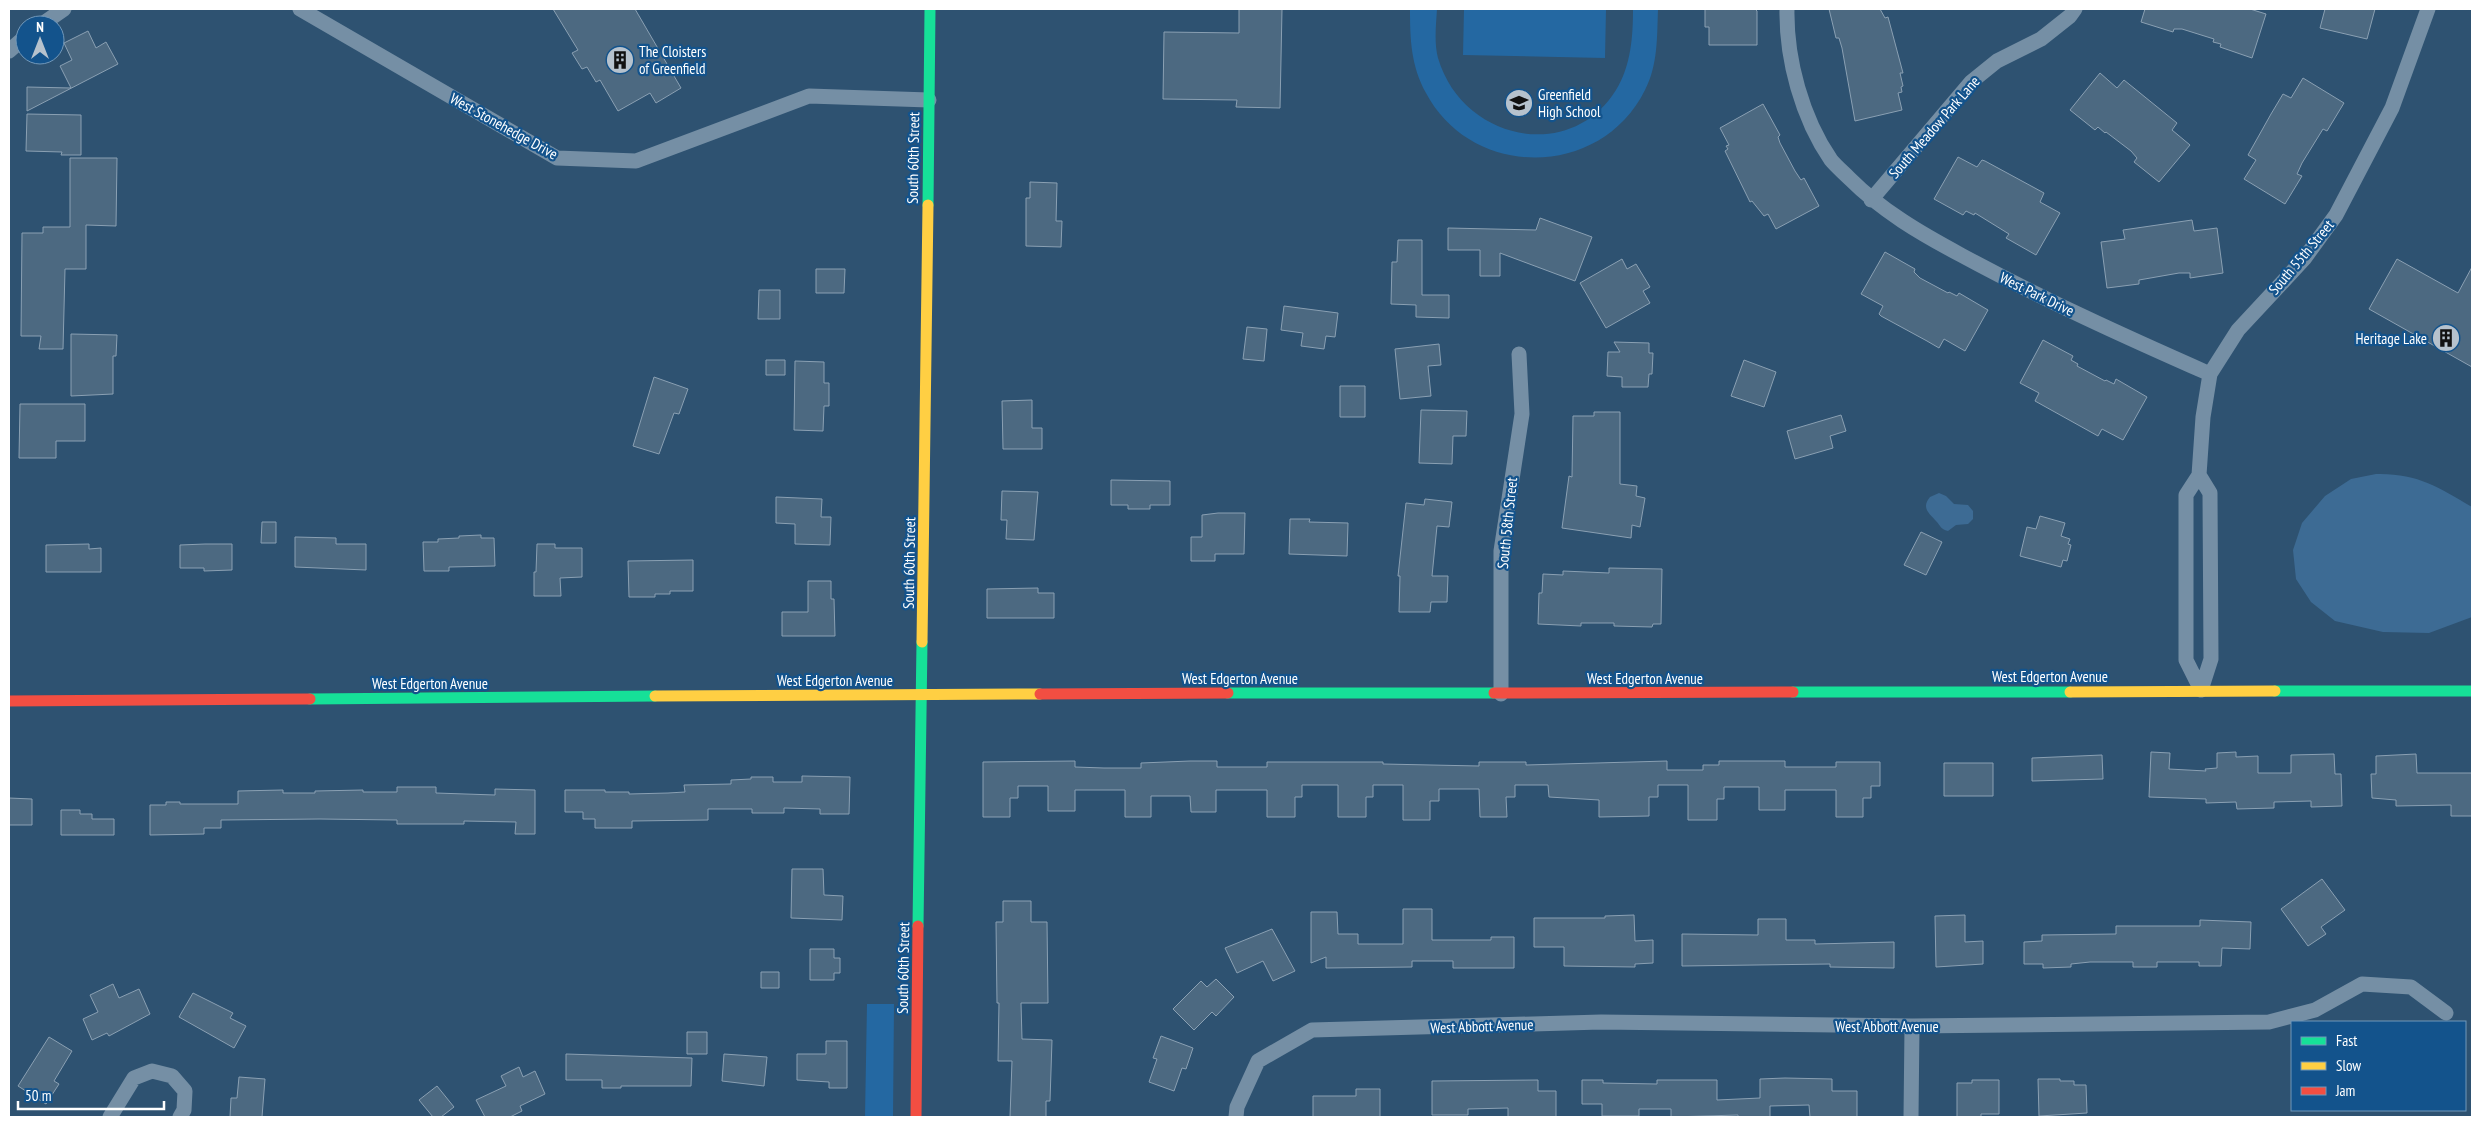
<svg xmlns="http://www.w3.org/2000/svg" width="2481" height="1126" font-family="'PT Sans Narrow',sans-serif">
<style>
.green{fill:#2468a2}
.water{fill:#3d6b94}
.building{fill:#4c6981;stroke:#8aa0b3}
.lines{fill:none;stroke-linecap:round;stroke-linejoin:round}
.street{stroke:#758fa5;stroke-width:15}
.fast{stroke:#16e098;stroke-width:11}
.slow{stroke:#ffcf43;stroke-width:11}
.jam{stroke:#f24e42;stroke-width:11}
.labels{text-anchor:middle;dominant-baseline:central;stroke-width:4.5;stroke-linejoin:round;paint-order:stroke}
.poi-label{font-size:15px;fill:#fff;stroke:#13538c;text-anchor:start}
.street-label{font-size:15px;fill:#fff;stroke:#13538c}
</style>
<rect width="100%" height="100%" fill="#2e5271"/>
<path class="green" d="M1410 9H1437C1436 25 1434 43 1438 58 1462 140 1570 164 1616 90 1631 66 1633 36 1633 9H1658C1657 37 1658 65 1645 90 1601 179 1472 180 1426 93 1411 66 1410 39 1410 9Z
M1464 9H1606L1605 58 1463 55Z
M867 1004H894L893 1117H865Z"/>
<path class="water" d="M2376 474C2417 473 2438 487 2472 507V617L2429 633 2383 632 2335 621 2311 602 2296 579 2293 550 2302 523 2325 496 2351 479Z
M1939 493 1946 496 1954 504 1968 505 1973 511V519L1968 524 1956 525 1948 531C1940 529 1941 526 1936 521 1929 513 1921 508 1930 497Z"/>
<path class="building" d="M553 9H635L681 88 656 103 650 93 618 111 600 80 596 82 587 67 582 69 572 53 578 50Z
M1239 9H1282L1280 108 1236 107 1237 100 1163 99 1164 32 1239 33Z
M1705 9H1755L1757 11V45H1709V27H1705Z
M1829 9H1880L1885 18 1888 17 1903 73H1900L1903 86 1901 87 1902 92 1898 93 1902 110 1855 121 1842 48 1839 38H1836Z
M2145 9H2250L2266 14 2252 58 2220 47 2221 44 2213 42 2214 39 2182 29H2174L2173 32 2141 22Z
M2325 9H2375L2367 39 2320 28Z
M88 31 96 48 106 42 118 64 27 111V87L71 88 60 66 72 60 64 43Z
M2100 73 2117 88 2124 80 2177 123 2172 130 2190 145 2159 182 2134 162 2137 158 2131 151 2106 132 2105 133 2098 127 2095 130 2070 110Z
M2303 78 2344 103 2327 131 2323 129 2302 163 2297 174 2302 176 2285 204 2244 179 2256 160 2248 155 2271 114 2283 94 2291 98Z
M1763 104 1780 135 1778 137 1780 143 1795 171 1801 180 1804 178 1819 206 1776 229 1768 214 1764 216 1752 201 1750 202 1725 151 1728 149 1726 146 1729 145 1720 128Z
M27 114 81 115V155H61L62 152 26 151Z
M1958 157 1977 167 1982 160 1985 161 2044 193 2040 202 2060 213 2036 255 2006 238 2009 234 1975 213 1974 215 1966 211 1963 215 1934 199Z
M70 158H117L116 226 86 225V269H65L63 349H39L41 336H21L22 233H43V227H70Z
M1030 182 1057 183 1056 221H1062L1061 247 1026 246V198H1030Z
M1540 218 1592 237 1575 281 1500 253V276H1480V250H1448V228L1536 230Z
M2192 220 2194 231 2217 228 2223 273 2190 278V273H2179L2139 280V284L2107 288 2101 242 2125 239 2123 230Z
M1398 240H1422V295H1449V318L1416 317V305L1391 304 1392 262H1397Z
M1885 252 1915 269 1914 272 1920 278 1948 293 1949 292 1957 296 1959 293 1988 310 1965 351 1944 339 1939 348 1927 341 1881 316 1879 314 1883 306 1861 294Z
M1622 259 1627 269 1636 264 1650 287 1643 291 1650 303 1606 328 1580 283Z
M2397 259 2458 293 2472 267V367L2369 309Z
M816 269H845L844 293H816Z
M759 290H780V319H758Z
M1284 306 1338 313 1335 337 1326 336 1324 349 1301 346 1303 333 1281 330Z
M1247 327 1267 329 1264 361 1243 359Z
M71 334 117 335 116 356H113V394L71 396Z
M2043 340 2073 356 2071 360 2078 364 2077 366 2105 381 2106 380 2114 384 2116 379 2147 397 2123 440 2102 429 2098 436 2035 401 2039 393 2020 383Z
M1614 342 1649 343V353H1653L1652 374H1649L1648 387H1622V377L1607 376 1608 352H1620Z
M1439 344 1441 365 1428 366 1431 396 1400 399 1395 349Z
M766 360H785V375H766Z
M1744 360 1776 372 1764 407 1731 396Z
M795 361 824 362V383H829V406H824L823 431 794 430Z
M654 377 688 389 679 414 674 413 659 454 633 446Z
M1340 386H1365V417H1340Z
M1032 400V428H1042V449H1003L1002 401Z
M20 404H85V441H56V458H19Z
M1421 410 1467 411 1466 436H1453L1452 464 1419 463Z
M1594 412H1620V484L1637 486 1636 496 1645 498 1640 527 1632 525 1631 538 1562 528 1569 476 1572 477 1573 416H1594Z
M1841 415 1846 431 1830 436 1833 448 1795 459 1787 431Z
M1111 480 1170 481V505H1150V509H1128V505H1111Z
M1002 491 1038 492 1034 540 1006 539 1007 520H1001Z
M776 497 822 499 821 517H831L830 545 795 544V524L776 523Z
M1425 499 1452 502 1449 527 1437 526 1432 576H1448L1447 602H1431L1430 612H1399L1400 576H1398L1406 503 1424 505Z
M1218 513H1245L1244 554H1215V561H1191V537H1202V515Z
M2040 516 2065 523 2061 536 2070 539 2068 544 2071 545 2067 561 2063 560 2061 567 2020 556 2027 527 2036 529Z
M1290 519H1310L1309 522 1348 523 1347 556 1289 554Z
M262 522H276V543H261Z
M1921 532 1942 542 1926 575 1904 565Z
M481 535V538H494L495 566 449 567V571H424L423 542H438V539L459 538V536Z
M295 537 336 538V544H366V570L295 567Z
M89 544V549L101 548V572H46V545Z
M205 544H232V570L204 571V568H180V545Z
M537 544H555V548H582V577L560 578 561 596H534V572H536Z
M693 560V591H670V594H655V597H629L628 561Z
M1609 568 1662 569 1661 624H1653L1652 627 1614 626V623H1581V626L1538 624 1539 593H1542L1543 574 1563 575V571L1609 573Z
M808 581H831V599H834L835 636H782V612H808Z
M1038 588V593H1054V618H987V589Z
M2151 752 2170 753 2169 769 2206 771 2205 769 2217 768V753L2236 752V757L2258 756V773H2291V755L2334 754 2335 774H2341L2342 806 2311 807V801L2274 802V808L2237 809 2236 802 2206 803V799L2149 797Z
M2416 754 2417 773H2472V816H2451V805L2396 806V800L2372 798 2371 774H2376V756Z
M2102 755 2103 779 2032 781V758Z
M1075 761V767L1104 768H1141V763L1190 761H1217V767H1267V762H1383V764L1479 766V762H1526V765L1667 761V770H1703V765H1719V761H1785V767H1836V762H1880V786H1871V798H1863V817H1836V790H1785V810H1759V787H1724V799H1717V820H1688V785H1658V797H1649V816L1599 817V800L1549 797 1548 785H1515V797H1506L1507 817H1480L1479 789H1439V801H1430V820H1403V785H1373V797H1366V817H1338V785H1302V797H1295V817H1267V790H1216V812H1191L1190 796H1151V817H1125V790H1075V811H1048V786H1018V798H1010V817H983V762Z
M1944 763H1993V796H1944Z
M802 776 850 777 849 814H820V809L784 808V813H752V809H708V820L632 821V828H595V819H583V812H565V790H605V792H629V794L668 793 685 792 684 785 731 784V780L751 779V777H773V782H802Z
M397 787H436V793L495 795V789L535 790V834H515L516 822 464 821V824H397V820L320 819 221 820V828H204V834L150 835V805H166V802H180V804H238V791L283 790V793H315V791L363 790V792H397Z
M9 798 32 799V825H9Z
M61 810H80V814H92V819H114V835H61Z
M792 869H823L824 895 843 896 842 920 791 918Z
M2322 879 2345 910 2321 927 2326 934 2308 946 2281 909Z
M1003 901H1031V922H1047L1048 1003H1021L1022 1039 1052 1040 1050 1101H1046V1117H1010L1012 1061H998L999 1003H997L996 922H1003Z
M1403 909H1432V940H1491V937H1514V968H1453V961H1412V967L1326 968V957L1311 963V912H1337L1338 934H1358V944H1403Z
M1634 915 1635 941 1653 940V963L1635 964V967L1564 966V947H1534V918H1605V916Z
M1965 915V942L1983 941V964L1936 967 1935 916Z
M1758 919H1786V940H1815V944L1894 942V968L1830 967V964L1682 966V934L1758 935Z
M2200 920 2251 922 2250 949 2222 948 2221 966H2199V962H2157V967H2133V962H2090L2071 964V967L2043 968V964H2024V942L2042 941V935L2116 934V926H2200Z
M1272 929 1295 971 1273 981 1263 961 1237 973 1225 948Z
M810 949H834V958H840V973H834V980H810Z
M761 972H779V988H761Z
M1216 979 1234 997 1216 1016 1212 1012 1194 1030 1173 1009 1201 981 1207 987Z
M113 984 119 998 139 989 150 1014 109 1036 107 1033 92 1040 83 1019 98 1012 90 995Z
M193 993 233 1013 230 1018 246 1026 234 1048 179 1017Z
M687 1032H707V1054H687Z
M1161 1036 1193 1048 1186 1069 1182 1068 1174 1091 1149 1082 1157 1059 1153 1058Z
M49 1037 72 1051 54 1081 59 1084 46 1104 18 1086Z
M826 1041H847V1088H829V1082L797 1080V1054H826Z
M566 1054 692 1058 691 1086H621V1088H602V1080H566Z
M724 1054 767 1057 764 1086 722 1081Z
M519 1067 523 1077 535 1071 545 1094 520 1106 522 1111 510 1117H485L476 1100 506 1086 501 1076Z
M239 1077 265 1079 262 1117H230L231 1098H237Z
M1785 1078 1832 1079V1091H1857V1117H1810L1809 1105 1770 1106V1117H1738V1115L1671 1117V1109H1639V1116H1602V1104H1582V1080H1603V1083L1657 1084V1080H1717V1100L1760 1098V1079Z
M2038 1079H2060V1081H2074V1085H2086L2087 1113 2039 1116Z
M1538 1080V1091H1556V1117H1508V1108L1468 1109V1115H1432V1081Z
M1972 1080H1999V1114H1981V1117H1957V1083H1972Z
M437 1086 454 1107 441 1117H433L419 1100Z
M1356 1089H1380V1117H1313V1096H1356Z"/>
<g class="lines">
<path class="street" d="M300 9 557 158 636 161 809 96 929 100
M1787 9C1786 59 1802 118 1831 160 1836 166 1843 172 1849 178 1882 211 1920 233 1961 255 2042 299 2126 337 2210 374
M41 25 64 9
M9 51 25 37
M1871 200 1971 82 1997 61 2041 39 2070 16 2075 9
M2199 475 2210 493 2211 659 2201 690
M2201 690 2186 660V495L2199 475 2203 417 2210 374 2238 330 2304 259 2336 215 2392 108 2428 9
M1501 694V551L1522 414 1519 354
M110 1117 134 1078 152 1071 172 1076 185 1091 184 1110 180 1117
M1236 1117 1237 1107 1258 1061 1312 1030 1601 1022 1912 1026 2269 1022 2315 1010 2362 984 2411 987 2446 1013
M1911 1117 1912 1026"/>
<path class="fast" d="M928 205 930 9
M2275 691H2472
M1793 692H2070
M1228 693H1494
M310 699 655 696
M918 926 922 642"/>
<path class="slow" d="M922 642 928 205
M2070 692 2275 691
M655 696 1040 694"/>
<path class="jam" d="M1494 693 1793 692
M1040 694 1228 693
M9 701 310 699
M916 1117 918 926"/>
</g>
<defs>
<symbol id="building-disc" viewBox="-11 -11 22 22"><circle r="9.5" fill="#b6c2cd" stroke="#13538c"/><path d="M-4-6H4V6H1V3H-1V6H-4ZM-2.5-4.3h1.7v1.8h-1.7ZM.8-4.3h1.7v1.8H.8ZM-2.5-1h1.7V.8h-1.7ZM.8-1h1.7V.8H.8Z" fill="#111"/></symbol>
<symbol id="school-disc" viewBox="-11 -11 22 22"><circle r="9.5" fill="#b6c2cd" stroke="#13538c"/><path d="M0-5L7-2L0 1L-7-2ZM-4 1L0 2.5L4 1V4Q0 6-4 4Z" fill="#111"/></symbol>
</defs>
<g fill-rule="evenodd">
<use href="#building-disc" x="604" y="44" width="32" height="32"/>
<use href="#school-disc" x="1503" y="87" width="32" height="32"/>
<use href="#building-disc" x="2430" y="322" width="32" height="32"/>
</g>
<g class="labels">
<g class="poi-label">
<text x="639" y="51">The Cloisters<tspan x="639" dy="17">of Greenfield</tspan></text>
<text x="1538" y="94">Greenfield<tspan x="1538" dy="17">High School</tspan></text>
<text x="2427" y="338" text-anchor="end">Heritage Lake</text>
</g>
<g class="street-label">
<text transform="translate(504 126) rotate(29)">West Stonehedge Drive</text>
<text transform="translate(1934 127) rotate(-49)">South Meadow Park Lane</text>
<text transform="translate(913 158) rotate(-89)">South 60th Street</text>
<text transform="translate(2301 257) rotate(-50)">South 55th Street</text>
<text transform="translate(2037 294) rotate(26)">West Park Drive</text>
<text transform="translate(1507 523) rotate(-84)">South 58th Street</text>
<text transform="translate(909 563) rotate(-89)">South 60th Street</text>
<text x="2050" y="676">West Edgerton Avenue</text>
<text x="1240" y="678">West Edgerton Avenue</text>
<text x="1645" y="678">West Edgerton Avenue</text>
<text x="835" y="680">West Edgerton Avenue</text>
<text x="430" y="683">West Edgerton Avenue</text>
<text transform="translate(903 968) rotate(-89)">South 60th Street</text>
<text transform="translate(1482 1026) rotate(-2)">West Abbott Avenue</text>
<text x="1887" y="1026">West Abbott Avenue</text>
</g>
</g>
<rect width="2481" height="1126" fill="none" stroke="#ffffff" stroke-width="20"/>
<rect x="2291" y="1021" width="175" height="90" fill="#13538c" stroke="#7198ba"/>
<rect x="2301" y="1037" width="25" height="8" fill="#16e098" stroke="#7198ba"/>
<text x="2336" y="1046" font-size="15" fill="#ffffff">Fast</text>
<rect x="2301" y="1062" width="25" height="8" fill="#ffcf43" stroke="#7198ba"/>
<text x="2336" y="1071" font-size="15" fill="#ffffff">Slow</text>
<rect x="2301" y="1087" width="25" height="8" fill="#f24e42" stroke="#7198ba"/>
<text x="2336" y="1096" font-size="15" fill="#ffffff">Jam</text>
<g transform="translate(40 40)"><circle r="24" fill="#13538c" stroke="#7198ba"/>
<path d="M0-4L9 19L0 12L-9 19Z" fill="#b6c2cd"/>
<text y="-8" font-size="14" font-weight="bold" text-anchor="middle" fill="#ffffff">N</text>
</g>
<path d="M18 1101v8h146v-8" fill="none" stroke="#ffffff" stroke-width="2.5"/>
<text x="25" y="1101" font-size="15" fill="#ffffff" stroke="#13538c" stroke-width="4" paint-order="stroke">50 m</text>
</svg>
